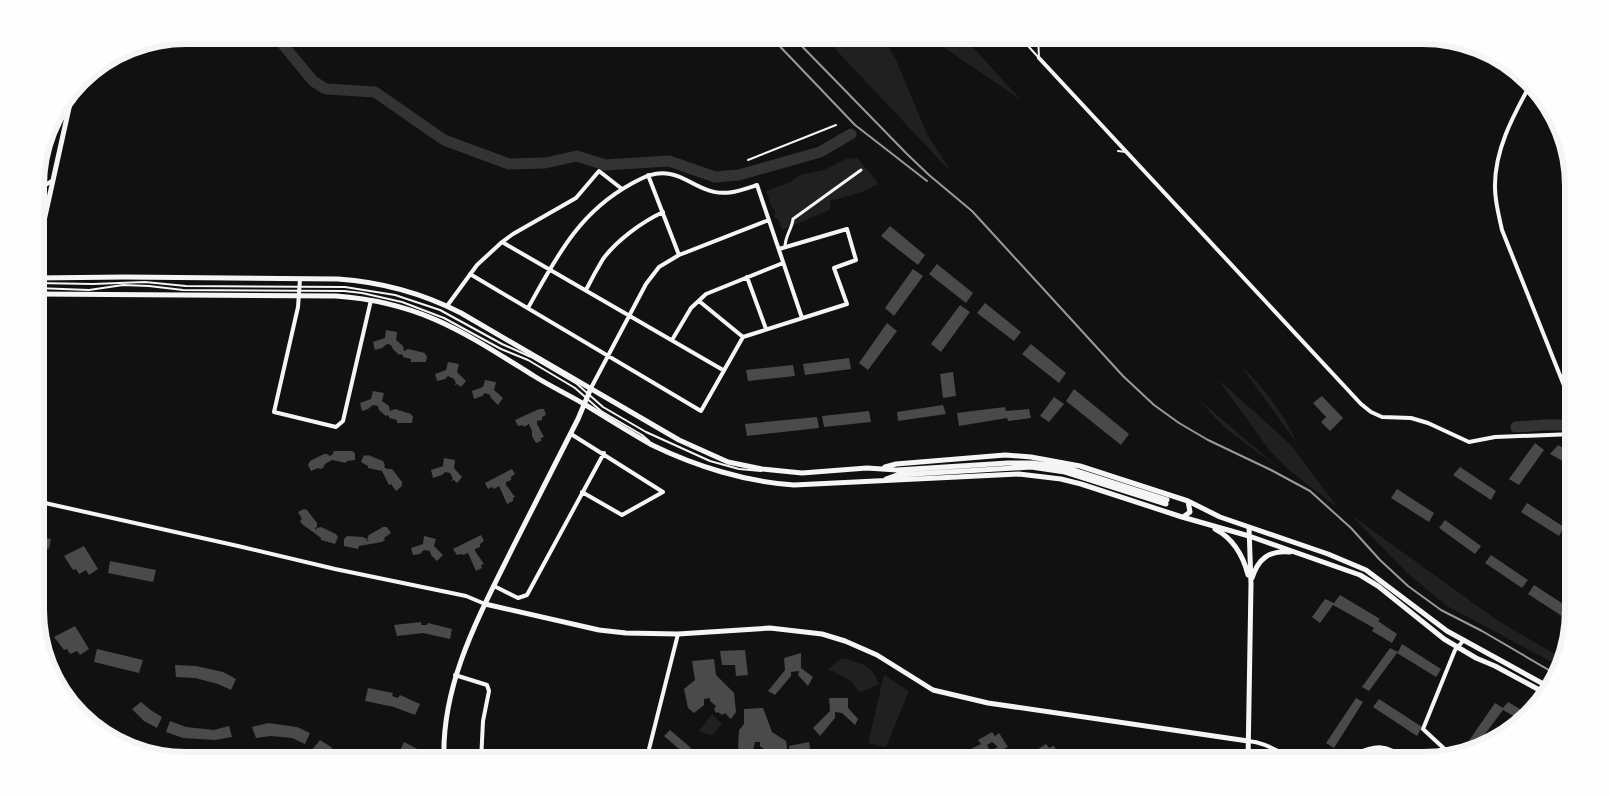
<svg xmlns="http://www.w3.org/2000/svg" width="1609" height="796" font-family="'Asap Condensed',sans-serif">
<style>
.green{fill:#202020}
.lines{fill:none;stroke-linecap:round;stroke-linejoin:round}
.river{stroke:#333;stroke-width:11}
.building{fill:#4a4a4a}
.service{stroke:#f5f5f5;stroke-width:2}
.pedestrian{stroke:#f5f5f5;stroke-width:3}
.minor{stroke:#f5f5f5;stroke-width:4}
.tertiary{stroke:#f5f5f5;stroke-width:5}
.rail{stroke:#9a9a9a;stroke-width:2}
.rim{fill:none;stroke:#f5f5f5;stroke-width:6}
</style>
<rect width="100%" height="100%" fill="#111"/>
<path class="green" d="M822 35H882L896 60 927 134 951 172Z
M926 35H962L1021 100Z
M857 158 879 184 862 192 830 201V210L782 230 778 219 774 218 775 211 772 207 766 191 791 182 800 175 824 170 846 159Z
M1241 366C1264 388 1284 414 1297 443Z
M1218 379 1290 444 1338 508 1289 470 1270 451Z
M1196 397 1281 470 1224 427Z
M1351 515 1497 620 1563 659 1561 667 1447 606 1407 573Z
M842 658C861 664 871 663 879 684L864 691 859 692 851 681 828 669Z
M884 675 909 691 886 747 868 743Z
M712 714 722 724 712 736 699 731Z"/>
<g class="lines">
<path class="river" d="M275 35 313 81 324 88
M327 89 375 92 444 140 509 164 545 163 577 156 605 165 669 161 715 177 739 175 820 152 851 134
M1516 427 1544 425H1573"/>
</g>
<path class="building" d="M890 226 925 255 918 265 881 236Z
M937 264 973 293 966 303 929 274Z
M913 269 923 276 894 316 885 308Z
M985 303 1021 332 1014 341 977 313Z
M960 305 970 312 941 352 931 344Z
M887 323 897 331 868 370 859 363Z
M386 330 397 332 396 340 403 346 404 351 408 349 425 353V355H427L426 362H411V359L403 357V355L400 354 399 355 393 349 391 345 387 344 382 348 375 350 373 342 385 338Z
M1031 344 1066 373 1059 383 1022 354Z
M849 358 851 369 805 375 803 364Z
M448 362 459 364 457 372 466 381 461 387 457 384 454 386 456 383 454 379 448 376 445 379 437 381 435 374 446 370Z
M793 365 795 376 748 381 746 370Z
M953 372 956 396 943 398 940 374Z
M485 380 496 382 494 390 503 398 498 405 491 398 490 395 485 393 482 396 474 399 472 391 483 387Z
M1074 389 1129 434 1121 445 1066 401Z
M373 391 384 393 382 401 389 406 390 411 395 409 411 414V415L413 416 412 423H397V420L389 418V416L387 415 386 416 379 410 378 406 373 405 368 409 362 411 360 403 371 399Z
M1322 396 1343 418 1330 431 1321 422 1326 417 1313 403Z
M1054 397 1064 404 1049 422 1040 416Z
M943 405 946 414 898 421 897 412Z
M1005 407 1006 411 1029 409 1031 418 1008 421 1007 418 959 426 957 413Z
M539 409H544L546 415 542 417V420L537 421V424L544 437 541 438V441L536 443 532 436V431L529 424 524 427 523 425 518 426 515 420Z
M869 411 871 422 824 427 822 416Z
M817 417 819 428 747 436 745 424Z
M1535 443 1544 450 1519 485 1509 479Z
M1558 445 1574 454V459L1570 465 1550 454Z
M334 451H352L355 453V460L347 461 346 463 332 460 325 464 323 468 320 469 318 468 311 471 308 465 310 461 324 454H328L329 456 332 455Z
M364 455 366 456 368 455 383 461 385 465 384 467 387 469H392L402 482V486L396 491 391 484 389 485 382 471 368 468V466L361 462Z
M444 458 455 460 454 468 462 477 457 483 454 480 450 481 453 479 450 473 445 472 442 475 433 478 431 470 443 466Z
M1460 467 1496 491 1491 500 1453 475Z
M512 469 515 474 511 477V480L506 482V485L515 497 513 498V501L507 504 499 486 494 489 492 487 488 489 485 483Z
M1397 489 1434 513 1429 522 1391 498Z
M1527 503 1564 527 1559 536 1521 512Z
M304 509 307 510 317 523V527L315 528 316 530 317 528 321 527 336 534 338 537 335 544 321 540V538L302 524 300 521 302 519 298 512Z
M1445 520 1481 546 1475 554 1439 528Z
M383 527H387L391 533 384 538 385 540 382 542 359 546 358 549 344 546V539L347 536 363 537 367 539V541L369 540 367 539 369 535Z
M481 535 484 541 480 544V547L475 549V551L484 564 481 565 482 568 476 571 468 553 463 555 461 554 457 555 453 549Z
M36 536 51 539 49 549 36 546Z
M424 536 436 539 434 546 443 555 437 561 431 555 430 551 424 550 420 554 413 555 411 548 423 544Z
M84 546 98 569 89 575 86 570 79 574 76 569 73 570 64 556Z
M1491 555 1528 580 1522 588 1485 563Z
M110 561 156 570 153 582 108 573Z
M1534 585 1571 609 1565 618 1528 594Z
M1340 595 1380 619 1378 621 1397 634 1392 643 1372 631 1374 628 1333 605 1320 623 1312 617 1325 599 1334 603Z
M421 622V625H427L428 623 452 629 450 639 423 633 397 636 394 625Z
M75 626 89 649 80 655 77 651 70 654 67 649 64 650 54 637Z
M1402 644 1441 669 1436 677 1397 653 1369 691 1362 687 1390 648 1398 652Z
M97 649 143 660 139 673 94 662Z
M745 650 748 675 736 676 735 665H722L720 651Z
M801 653V668L813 677 808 686 798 675 799 671 791 672V676L775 695 768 691 785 670 784 658Z
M714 659 716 675 734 693 736 712 731 719 725 713 722 715 718 712 716 713 714 709 716 706 710 701V698L704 699V705L694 713 688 708 684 689 695 680 692 661Z
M175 665 196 666 223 672 236 679 231 690 218 684 195 678 176 677Z
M368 688 393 693 392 696 398 698 400 695 420 704 415 715 394 707 365 701Z
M829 698H848V708L858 719 855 725 842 713 835 712V718L820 736 813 728 830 711Z
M1356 698 1363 702 1334 748 1326 743Z
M1379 699 1422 727 1417 736 1373 707Z
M141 702 152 711 162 717 157 728 144 721 132 709Z
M1508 702 1527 713 1521 720 1503 710 1476 746 1468 742 1495 703 1503 708Z
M763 708 772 732 786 741 788 755 783 761H780L774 757 771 758 768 755 766 757 765 750 760 746V742H755L753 750 745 757 738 751 739 730 744 724V709Z
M170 721 186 727 214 730 229 726 232 737 215 740 183 738 166 732Z
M268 723 297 727 310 733 305 744 292 738 271 736 256 738 252 727Z
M670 730 691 748 686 755 664 736Z
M992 732 995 736 999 733 1008 747 1004 749 1010 757 1008 759 1009 761H1000L998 757 995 758 994 755 996 754 994 749 998 747 992 742 987 745 989 749 986 752 988 754 985 756 983 754 974 761 969 752 972 751 971 749 981 744 978 740Z
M320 740 331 747 339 758 334 761H324L321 757 311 751Z
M404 742 429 755 425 761H418L415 759 416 757 410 754 407 761H395Z
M809 742 812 761H792L789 746Z
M1046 744 1049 748 1054 746 1062 760 1050 761 1052 759 1046 755 1041 757 1043 761H1026L1035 757 1032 753Z"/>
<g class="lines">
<path class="service" d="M1018 35 1039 58 1038 35
M1118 151 1126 152
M748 160 836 125
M36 283 93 284 145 282 186 286 345 287 395 295 440 310 502 344 531 357 577 384 603 407 646 432 710 461 739 469 761 471
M36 288 89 290 123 285 149 286 183 290 344 291 362 293 402 302 444 318 501 349 528 360 575 388 601 411 642 435 649 441"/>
<path class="pedestrian" d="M785 247C785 236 792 229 793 219L861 170"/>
<path class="minor" d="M1039 58 1361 404 1371 412 1382 417 1411 418 1428 423 1469 442 1495 437 1573 434
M1530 85C1513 116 1494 151 1495 188 1495 202 1499 216 1502 230L1573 408
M648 175 679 255
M35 191 52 181
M502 242 723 370
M470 274 701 411 743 337 847 304 834 268 856 260 847 229 779 249
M747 277 766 329
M300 279 298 307 274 412 336 427 343 421 371 300
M586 290C591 280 597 269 603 259 617 240 642 222 663 212
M699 301 743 337
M447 306 477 265 502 242 513 234 576 198 599 171 622 189
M528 308C556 258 578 213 631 184 644 177 655 171 670 174 683 176 693 185 705 189 723 197 739 191 757 185L802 318
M672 340 691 308 706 294 783 263
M591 388 646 284 659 267 679 255 769 220
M571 434 663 492 622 515 582 492
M36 501 238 546 335 569 466 596 485 604
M494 586 518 598 527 595 604 453
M455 675 487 685 489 691 483 721 481 761
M1248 741C1267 742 1282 755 1300 761
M1478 746 1490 734 1498 739
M1451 755 1423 729 1455 650 1464 640
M646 761 678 634
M1336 761C1365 752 1380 735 1406 761"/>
<path class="tertiary" d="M36 257 73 90
M36 278 125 277 338 279C382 282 422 293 461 313L679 440 728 462 762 469 802 473 867 468 897 470 1008 463H1033L1067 468 1167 500
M36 294 336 296C421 302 465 333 534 376 550 386 567 394 584 404 607 418 629 432 652 445 695 466 746 482 794 485L1019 474 1061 479 1081 484 1182 517 1249 536 1360 575 1378 586 1444 639 1476 658 1495 666 1545 693
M885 467 896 464 1005 455 1031 457 1080 466 1188 501 1220 517 1328 554 1366 570 1447 631 1549 687
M886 479 897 475 1031 467 1065 472 1166 504
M1183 517 1190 512 1188 501
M1215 529C1234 539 1243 555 1248 575
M1252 578C1258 559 1269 550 1290 552
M485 604 599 630 626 633 678 634 770 628 822 634 845 641 877 655 933 690 988 703 1248 741
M444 761C441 684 479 616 512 549 534 506 556 462 578 419L591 388
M1248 761 1251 584 1249 527"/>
<path class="rail" d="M769 35 855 125 927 181
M791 35 907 154 929 175 972 211 1123 376 1154 405 1179 423 1208 440 1271 470 1310 491 1351 528 1380 560 1408 586 1441 610 1482 631 1559 676"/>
</g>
<path d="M0 0H1609V796H0ZM186 44H1423A142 142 0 0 1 1565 186V610A142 142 0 0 1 1423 752H186A142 142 0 0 1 44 610V186A142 142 0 0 1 186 44Z" fill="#fefefe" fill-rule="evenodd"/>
<path class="rim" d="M186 44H1423A142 142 0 0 1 1565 186V610A142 142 0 0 1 1423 752H186A142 142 0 0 1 44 610V186A142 142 0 0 1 186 44Z"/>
</svg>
